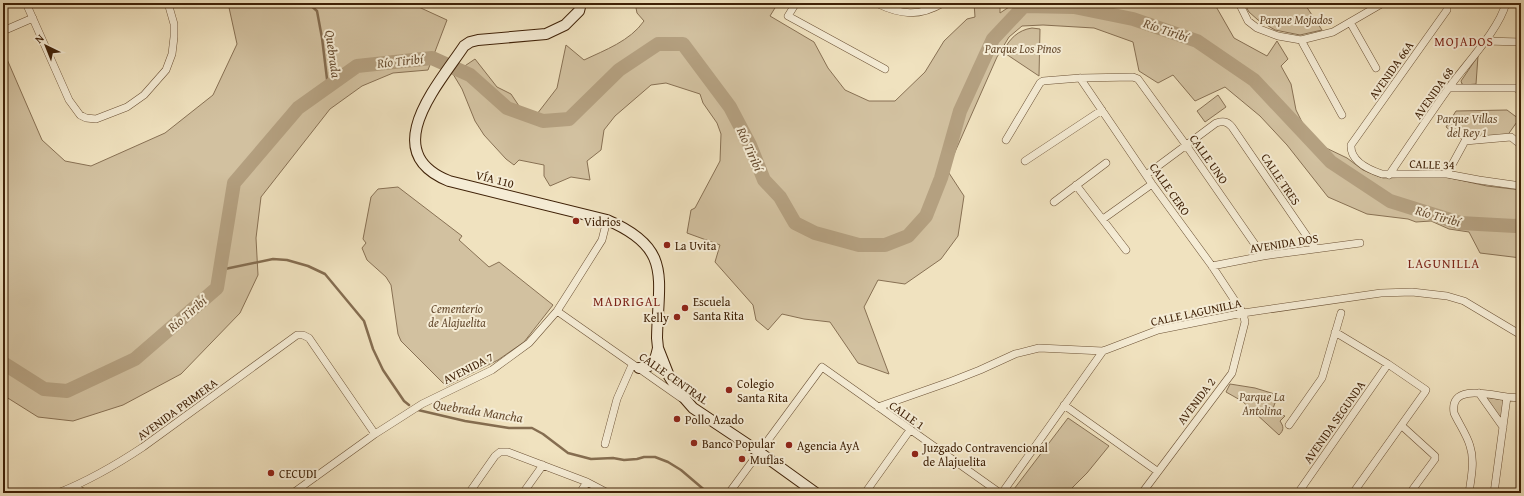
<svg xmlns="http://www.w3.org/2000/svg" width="1524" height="496" font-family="'Gentium Book Plus',serif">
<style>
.green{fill:#d2c1a0;stroke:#887154}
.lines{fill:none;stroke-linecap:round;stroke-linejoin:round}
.stream{stroke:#856d50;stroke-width:2.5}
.river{stroke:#b4a080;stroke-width:14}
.street-casing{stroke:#6b5135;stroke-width:8}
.secondary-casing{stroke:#3f2107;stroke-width:12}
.street{stroke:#f5ecd5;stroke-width:7}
.secondary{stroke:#f5ecd5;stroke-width:10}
.poi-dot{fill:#8f2418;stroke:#f5ecd5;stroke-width:1.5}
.labels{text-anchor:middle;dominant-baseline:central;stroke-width:4;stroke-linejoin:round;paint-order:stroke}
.park-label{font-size:12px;font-style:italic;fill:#64492d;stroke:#f5ecd5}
.street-label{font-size:12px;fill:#3f2107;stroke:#f5ecd5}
.poi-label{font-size:12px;fill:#3f2107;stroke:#f5ecd5;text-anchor:start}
.water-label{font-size:13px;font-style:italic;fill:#684d31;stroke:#f5ecd5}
.neighbourhood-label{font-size:13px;letter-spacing:1px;fill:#7a1f14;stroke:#f5ecd5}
</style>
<rect width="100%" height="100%" fill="#f0e2bf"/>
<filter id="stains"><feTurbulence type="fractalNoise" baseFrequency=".005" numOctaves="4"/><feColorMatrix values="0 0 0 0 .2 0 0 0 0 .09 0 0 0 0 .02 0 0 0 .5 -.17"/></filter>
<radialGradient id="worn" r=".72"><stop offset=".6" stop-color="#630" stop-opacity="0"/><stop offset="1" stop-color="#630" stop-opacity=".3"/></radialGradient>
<path class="green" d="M228 3H410L447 20 428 70 393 73 362 86 330 109 261 197 256 238 258 275 240 313 181 374 123 405 73 421 38 417 3 395V50L42 140 65 161 91 166 165 133 213 95 237 44Z
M635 3H778L770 16 814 42 828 68 845 90 869 101H895L925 72 944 41 967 19 975 17 974 3H1000V13L1015 3H1214L1234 38 1267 56 1277 41 1288 59 1281 66 1291 84 1296 110 1304 126 1322 146 1347 158 1363 170 1383 178 1441 176 1487 186 1521 190V258L1480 253 1469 232 1449 229 1431 221 1416 222 1408 219 1367 214 1328 197 1287 145 1260 116 1225 87 1195 101 1173 75 1158 83 1139 71 1133 42 1094 28 1043 25 1022 26 1009 37 997 57 947 170 964 196 958 236 941 259 905 284 878 280 864 307 889 374 858 363 830 322 804 319 782 314 768 330 756 320 753 305 715 262 720 245 687 233 691 210 695 208 720 161 721 134 717 123 703 103 700 94 666 83 651 85 615 116 604 130 601 150 587 161 590 180 571 177 550 186 544 176V165L519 160 514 165 506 159 484 135 475 121 462 89 453 74 475 59 497 87 511 94 521 109 537 114 557 88 566 45 584 60C605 50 630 41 644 21L637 13Z
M1244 3H1304L1322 30 1300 35 1275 30 1258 20 1249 12Z
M1032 28 1040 29 1039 76 1003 52C1009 39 1018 30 1032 28Z
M1478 56 1476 84 1465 85 1462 84 1461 81Z
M1218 95 1226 107 1205 122 1197 111Z
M1507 110 1519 119 1507 136 1463 140 1446 127 1456 111Z
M398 187 462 236 459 240 489 267 499 262 553 305 524 342 498 360 446 386 401 341 398 334 391 285 386 277 367 260 362 248 366 243 363 239 371 197 378 189Z
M1230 384 1255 388 1278 395 1272 411 1285 416 1280 421C1284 427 1284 430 1279 435L1242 401 1226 392Z
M1484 397 1505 400 1502 423Z
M1068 418 1109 446 1087 473 1067 493H1011Z"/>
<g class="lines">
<path class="stream" d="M308 3 317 11 322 38 328 87
M1023 3 1024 6
M3 83 6 73
M220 270 273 259 287 260 308 266 325 274 364 321 373 349 383 370 404 401 409 405
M418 410 465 421 509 428H532L543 434 568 453 591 459 613 458 624 460 637 459 644 457H655L668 462 681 470 708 493"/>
<path class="river" d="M3 363 44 389 67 391 135 359 217 288 234 183 298 108 357 66 432 58 470 75 507 108 543 121 569 119 619 70 658 44H683L730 107 750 145 764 180 780 197 795 223 815 233 859 245H885L908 236 926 216 941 178 960 111 993 39 1024 6 1074 7 1133 19 1197 41 1254 80 1331 162 1390 201 1460 223 1515 226 1521 225"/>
<defs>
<path id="street" d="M26 3 69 100 80 115 86 118 96 119 127 107 144 95 166 70 172 54 174 37V24L168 3
M796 3 788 16 885 69
M876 3C901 15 919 17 943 3
M1239 3 1248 21 1257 28 1278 36 1301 40 1333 32 1383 3
M1447 3V10L1351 145C1350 161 1370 170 1382 174H1447L1479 180 1521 186
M1350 22 1376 68
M3 31 33 18
M1301 40 1342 115
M1485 41 1521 42
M1080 78 1152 184 1212 266 1243 313 1245 322 1232 373 1142 493
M1448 88H1516L1521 91
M1006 140 1040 83 1043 81 1080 78 1133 77 1138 79 1186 145 1263 256
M1025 161 1102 110
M1447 174 1465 141 1511 137 1521 145
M1146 175 1216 123C1223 121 1227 121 1232 127L1315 248
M1389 175C1409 146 1428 117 1448 89 1465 65 1499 30 1506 3
M1076 185 1126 250
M1054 202 1106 163
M1103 219 1152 184
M1212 266 1263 256 1360 243
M557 311 681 398
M1335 332 1388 364 1426 390 1425 392 1353 493
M1479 393 1503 427
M1507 397 1521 398
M1064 405 1157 471
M878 407 952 381 980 370 1015 354 1039 348 1103 351 1158 330 1243 313 1381 293 1412 292 1447 296 1464 301 1521 335
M1289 425 1322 378 1341 313
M1402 426 1435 456V459L1410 493
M605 444 617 399 632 365
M74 487 85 493
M58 493C88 481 116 465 143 447L297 335H303L309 338 375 434
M293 493 375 434 422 404 492 370 529 343 557 311 573 286 602 240 607 220
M469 493 495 456 500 452H508L587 482 608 493
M523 493 543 465
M580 493 587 482
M729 493 822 367 1000 493
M865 493 910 430
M1002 493 1103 351
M1298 493 1388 364
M1469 493C1471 478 1475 461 1470 446 1467 435 1459 424 1454 413 1449 383 1491 395 1507 397L1494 493"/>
<path id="secondary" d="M581 3 579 11 565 25 546 34 478 40 470 42 464 46C438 85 377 152 449 181L607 220C673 248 658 278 657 338L658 348 669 376 679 392 693 408 759 452 816 493
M639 368C654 368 655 361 658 348"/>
</defs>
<use href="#street" class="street-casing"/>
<use href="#secondary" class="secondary-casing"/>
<use href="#street" class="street"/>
<use href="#secondary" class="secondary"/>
</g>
<g class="poi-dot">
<circle cx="576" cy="221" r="4"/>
<circle cx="667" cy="245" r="4"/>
<circle cx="685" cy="308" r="4"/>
<circle cx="677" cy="317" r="4"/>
<circle cx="729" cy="390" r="4"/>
<circle cx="677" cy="419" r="4"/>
<circle cx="694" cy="443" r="4"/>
<circle cx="789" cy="445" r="4"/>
<circle cx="915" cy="454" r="4"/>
<circle cx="742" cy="459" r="4"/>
<circle cx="271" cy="473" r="4"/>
</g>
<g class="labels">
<g class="park-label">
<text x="1296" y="19">Parque Mojados</text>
<text x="1023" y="48">Parque Los Pinos</text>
<text x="1467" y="118">Parque Villas<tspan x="1467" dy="14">del Rey 1</tspan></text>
<text x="457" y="308">Cementerio<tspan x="457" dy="14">de Alajuelita</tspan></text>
<text x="1262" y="396">Parque La<tspan x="1262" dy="14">Antolina</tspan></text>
</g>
<g class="street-label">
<text transform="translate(1391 70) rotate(-55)">AVENIDA 66A</text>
<text transform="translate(1433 93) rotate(-55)">AVENIDA 68</text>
<text transform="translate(1209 159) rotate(55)">CALLE UNO</text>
<text transform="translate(1432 164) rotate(2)">CALLE 34</text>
<text transform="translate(495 179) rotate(14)">VÍA 110</text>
<text transform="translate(1281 179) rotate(56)">CALLE TRES</text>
<text transform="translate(1170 189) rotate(55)">CALLE CERO</text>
<text transform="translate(1284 243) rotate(-9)">AVENIDA DOS</text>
<text transform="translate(1196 312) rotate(-12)">CALLE LAGUNILLA</text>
<text transform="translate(468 368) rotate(-27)">AVENIDA 7</text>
<text transform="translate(674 378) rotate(35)">CALLE CENTRAL</text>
<text transform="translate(1196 401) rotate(-53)">AVENIDA 2</text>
<text transform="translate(177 409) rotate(-36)">AVENIDA PRIMERA</text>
<text transform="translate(907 415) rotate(35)">CALLE 1</text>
<text transform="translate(1334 422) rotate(-55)">AVENIDA SEGUNDA</text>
</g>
<g class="poi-label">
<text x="584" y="221">Vidrios</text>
<text x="675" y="245">La Uvita</text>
<text x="693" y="301">Escuela<tspan x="693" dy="14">Santa Rita</tspan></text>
<text x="669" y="317" text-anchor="end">Kelly</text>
<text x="737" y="383">Colegio<tspan x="737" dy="14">Santa Rita</tspan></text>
<text x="685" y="419">Pollo Azado</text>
<text x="702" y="443">Banco Popular</text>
<text x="797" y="445">Agencia AyA</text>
<text x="923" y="447">Juzgado Contravencional<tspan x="923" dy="14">de Alajuelita</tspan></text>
<text x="750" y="459">Muflas</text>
<text x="279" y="473">CECUDI</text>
</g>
<g class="water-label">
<text transform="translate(1166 30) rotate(19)">Río Tiribí</text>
<text transform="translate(333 54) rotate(82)">Quebrada</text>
<text transform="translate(400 61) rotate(-6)">Río Tiribí</text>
<text transform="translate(750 149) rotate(66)">Río Tiribí</text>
<text transform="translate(1438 216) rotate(16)">Río Tiribí</text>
<text transform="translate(187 314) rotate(-41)">Río Tiribí</text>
<text transform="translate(478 411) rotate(9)">Quebrada Mancha</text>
</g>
<g class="neighbourhood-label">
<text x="1464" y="41">MOJADOS</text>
<text x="1444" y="263">LAGUNILLA</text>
<text x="627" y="301">MADRIGAL</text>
</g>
</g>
<rect width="1524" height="496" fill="none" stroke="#f0e2bf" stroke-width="16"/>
<rect x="4" y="4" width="1516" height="488" fill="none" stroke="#3f2107" stroke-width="2"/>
<rect x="8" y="8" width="1508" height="480" fill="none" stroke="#3f2107"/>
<g transform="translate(46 46) rotate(317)" stroke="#f5ecd5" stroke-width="3" paint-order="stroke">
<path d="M0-3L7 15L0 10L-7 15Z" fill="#3f2107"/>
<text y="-6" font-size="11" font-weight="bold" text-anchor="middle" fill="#3f2107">N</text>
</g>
<rect width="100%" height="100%" filter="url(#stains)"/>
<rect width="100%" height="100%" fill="url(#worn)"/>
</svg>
